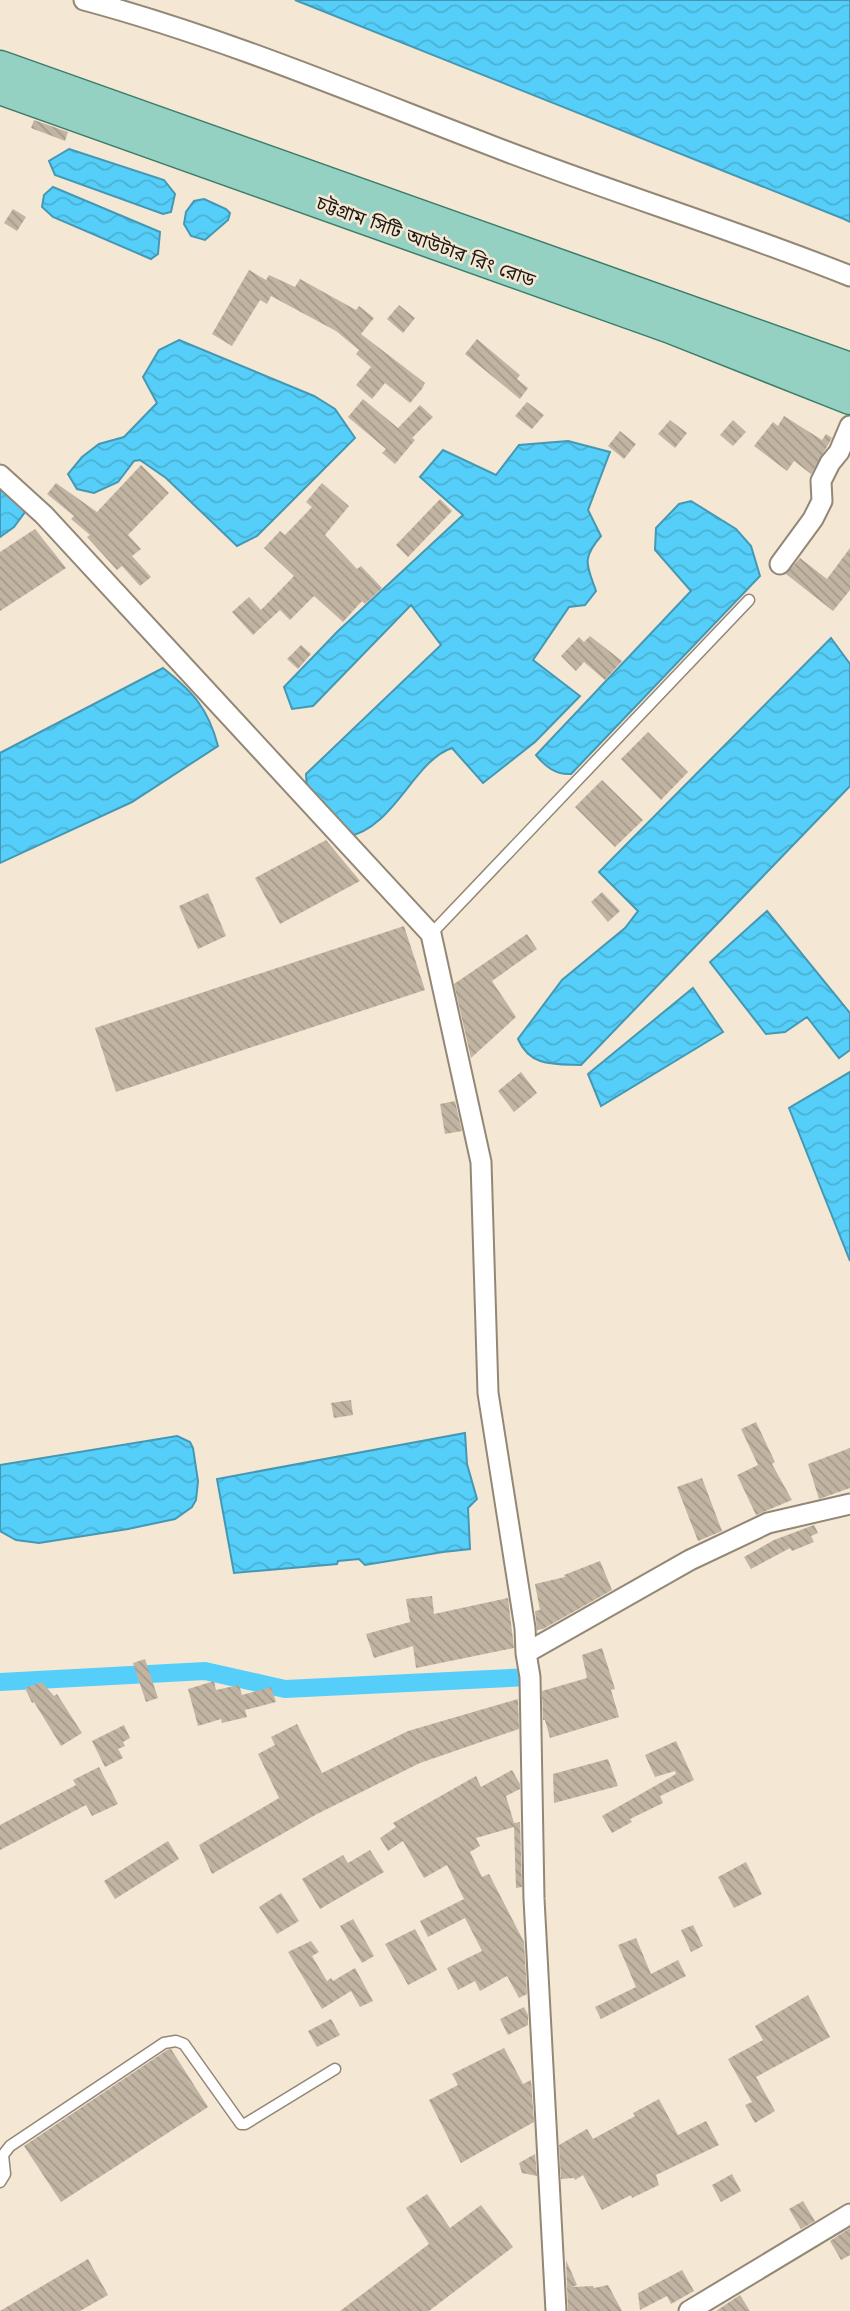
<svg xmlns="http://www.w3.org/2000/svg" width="850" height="2311" font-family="'DejaVu Sans','Noto Sans Bengali',sans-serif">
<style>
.water{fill:url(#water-waves);stroke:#4498b4;stroke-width:2}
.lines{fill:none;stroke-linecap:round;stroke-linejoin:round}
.canal{stroke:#55cff9;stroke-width:18}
.building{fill:url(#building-back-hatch)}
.lane-casing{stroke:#938776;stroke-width:13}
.street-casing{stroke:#938776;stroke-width:23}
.primary-casing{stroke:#3c7c6a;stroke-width:33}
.lane{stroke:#fff;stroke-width:10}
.street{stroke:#fff;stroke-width:19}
.primary{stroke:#94d1c2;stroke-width:30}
.labels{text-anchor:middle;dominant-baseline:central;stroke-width:5;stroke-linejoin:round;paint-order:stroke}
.street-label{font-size:19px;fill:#1d1912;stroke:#f4e7d4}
</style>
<defs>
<pattern id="water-waves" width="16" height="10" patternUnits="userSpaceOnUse" patternTransform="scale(1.75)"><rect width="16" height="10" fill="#55cff9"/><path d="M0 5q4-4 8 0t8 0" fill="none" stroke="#4ab1d4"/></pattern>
<pattern id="building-back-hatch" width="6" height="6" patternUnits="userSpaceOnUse" patternTransform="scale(1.75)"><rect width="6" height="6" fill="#c1b4a2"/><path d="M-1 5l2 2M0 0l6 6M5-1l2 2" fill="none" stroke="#a59a8a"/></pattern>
</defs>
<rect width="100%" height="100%" fill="#f4e7d4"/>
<path class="water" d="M295 0H850V222L844 219Z
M69 149 164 180 175 194 171 212 163 214 55 175 49 161Z
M53 187 160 232 158 254 151 259 53 217 42 207 44 195Z
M204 199 226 209 230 213 228 220 205 240 191 236 184 224 186 212 194 201Z
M179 340 314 396 335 409 355 438 257 536 237 546 166 478 140 460 134 461 118 482 94 493 77 489 68 474 82 457 99 444 124 437 157 403 143 377 159 350Z
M568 441 610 452 588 510 601 536C581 559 587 565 596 591L585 605 569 607 533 660 580 696 535 742 483 783 452 748C413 761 395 828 346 837L307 790 306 774 441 645 411 605 313 706 292 709 284 687 338 631 463 515 420 477 443 450 496 475 519 445Z
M0 486 25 512 14 527 0 537Z
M691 501 736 529 751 546 760 576 571 774C555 775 545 766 536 755L691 591 655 550 656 528 679 504Z
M831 638 850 664V786L581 1065C554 1064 530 1067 518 1039L562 980 625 928 638 911 599 872Z
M163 668C193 692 208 708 218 746L132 802 0 863V753Z
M767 911 850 1013V1050L839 1058 807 1017 785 1032 766 1034 710 962Z
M693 988 723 1032 601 1106 588 1074Z
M850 1072V1261L789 1108Z
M465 1433 467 1464 477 1499 468 1508 470 1549 443 1552 365 1565 359 1559 338 1561 337 1564 234 1573 217 1479Z
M177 1436 190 1442 193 1448 198 1481 196 1500 192 1507 175 1519 128 1529 39 1543 16 1540 0 1531V1465Z"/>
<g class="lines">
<path class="canal" d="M0 1682 205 1671 285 1689 530 1677"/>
</g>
<path class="building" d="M34 120 68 132 65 141 31 128Z
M13 209 26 217 17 231 4 223Z
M249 270 266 280 269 275 295 287 300 279 356 310 359 306 374 318 361 334 425 383 422 389 410 403 385 383 372 399 356 385 371 367 356 354 359 350 336 331 271 296 267 304 260 300 232 346 212 334Z
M399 305 415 318 403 333 387 319Z
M477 339 520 375 517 379 528 388 520 399 465 354Z
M363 399 398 428 420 405 433 417 412 438 415 440 395 464 382 453 386 449 348 417Z
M527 402 544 415 532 429 515 416Z
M784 416 822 440 826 434 832 438 811 474 794 461 787 471 754 446 773 422 778 426Z
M670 420 687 433 675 448 658 434Z
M733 420 746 432 733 446 720 435Z
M620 431 636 444 624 459 608 446Z
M141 465 169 493 128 535 141 549 132 556 151 577 140 586 122 566 117 570 87 537 90 535 71 519 74 516 47 494 56 483 97 512Z
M322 483 349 506 325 535 357 569 361 566 382 588 365 604 362 601 343 622 314 596 290 620 280 610 253 635 232 612 249 597 261 610 294 576 264 548 280 531 285 535 312 507 306 502Z
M440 499 452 511 408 557 396 545Z
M35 529 66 568 0 611V552Z
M850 548V590L833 611 786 574 800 558 827 579Z
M590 636 622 661 605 680 584 662 576 671 561 656 579 637 584 642Z
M301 645 311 654 298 669 287 659Z
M648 732 688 772 661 800 621 759Z
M602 780 643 820 615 847 575 807Z
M326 840 360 881 280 924 255 878Z
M602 892 620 911 608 922 591 902Z
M208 893 226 936 198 949 179 906Z
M404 926 425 990 116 1092 95 1028Z
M527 934 537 949 492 981 516 1017 471 1058 454 984Z
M521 1072 537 1093 514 1112 498 1091Z
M455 1101 462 1131 445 1134 440 1104Z
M351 1400 353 1415 334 1418 331 1403Z
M756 1422 775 1462 772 1464 792 1500 756 1515 737 1475 758 1465 741 1429Z
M850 1448V1488L819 1499 808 1464Z
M702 1478 722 1531 698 1541 677 1487Z
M814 1525 818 1533 811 1536 814 1542 792 1551 790 1548 751 1569 744 1557 774 1540Z
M600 1561 612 1590 543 1629 537 1630 535 1611 540 1610 535 1584 565 1577 564 1575Z
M432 1596 434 1614 508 1598 514 1648 416 1668 413 1646 374 1658 366 1634 410 1622 406 1599Z
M602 1648 615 1689 611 1690 619 1717 550 1738 545 1720H543L542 1691 587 1678 582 1655Z
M145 1659 158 1698 146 1702 133 1663Z
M214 1681 216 1690 239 1685 242 1695 271 1687 276 1702 245 1710 247 1717 222 1723 221 1719 198 1726 188 1689Z
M42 1682 54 1696 57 1694 82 1733 61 1746 34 1702 32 1703 25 1688Z
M518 1699 519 1729 420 1763 317 1814 212 1874 199 1845 279 1798 258 1754 275 1745 271 1737 297 1724 322 1773 408 1731Z
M124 1725 130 1738 123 1742 125 1746 118 1749 123 1758 105 1767 92 1741Z
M676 1741 694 1780 660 1796 663 1803 630 1819 632 1822 612 1833 602 1816 676 1774 675 1771 655 1777 645 1755Z
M608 1759 618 1786 554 1803 553 1774Z
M99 1767 118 1804 92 1816 86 1805 0 1850V1825L76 1785 73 1780Z
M512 1770 520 1784V1789L506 1796 514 1823 520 1822 522 1887 516 1888 514 1827 476 1838 480 1846 470 1852 482 1877 489 1874 524 1942 527 1994 519 1998 507 1976 480 1991 475 1981 458 1990 447 1968 482 1951 465 1918 428 1937 420 1921 464 1899 447 1865 424 1878 403 1841 388 1851 380 1838 396 1827 393 1823 476 1776 481 1787Z
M168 1841 179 1859 115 1899 104 1881Z
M370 1850 384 1872 320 1909 302 1879 343 1855 348 1863Z
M746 1862 762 1894 734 1908 718 1877Z
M281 1893 299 1921 277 1934 259 1907Z
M353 1919 374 1956 362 1963 340 1926Z
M693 1925 703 1946 691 1952 681 1930Z
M415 1929 437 1970 408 1985 385 1944Z
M636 1938 651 1974 678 1960 686 1976 601 2019 595 2007 636 1987 618 1945Z
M311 1941 319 1952 312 1956 327 1981 331 1978 333 1981 355 1968 373 2001 360 2007 351 1991 322 2009 288 1952Z
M808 1995 830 2037 756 2077 775 2111 755 2123 745 2105 752 2102 728 2059 763 2040 755 2026Z
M524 2007 528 2015V2025L508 2035 500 2019Z
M331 2019 340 2035 317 2047 308 2031Z
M504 2048 523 2084 531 2080 534 2122 461 2163 429 2100 458 2085 452 2074Z
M171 2049 208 2107 61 2202 24 2146 167 2050Z
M659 2099 678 2135 706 2121 719 2145 656 2175 659 2185 632 2198 631 2195 602 2210 583 2175 575 2180 574 2178 561 2179 559 2145 587 2129 593 2139 635 2116 633 2113Z
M535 2154 537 2176 522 2173 519 2163Z
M732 2174 741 2191 721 2202 712 2185Z
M427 2194 450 2228 481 2205 513 2247 429 2311H340L429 2244 406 2208Z
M803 2201 815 2221 801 2229 789 2209Z
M850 2228V2255L841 2260 830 2241Z
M88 2259 108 2295 80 2311H0Z
M566 2260 577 2285 572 2287 593 2286 594 2288 608 2285 622 2311H568Z
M682 2270 694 2291 671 2304 667 2296 640 2310 638 2293Z
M740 2295 750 2311H716Z"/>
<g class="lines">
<defs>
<path id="lane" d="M431 934 749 600
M0 2182 5 2174 3 2155 10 2146 164 2043 176 2041 184 2044 241 2124H245L335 2069"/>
<path id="street" d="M84 0C222 37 354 93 487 144 607 191 730 228 850 276
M0 475 44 515 431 934 481 1162 488 1393 525 1628 526 1653 530 1677 534 1899 556 2311
M780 564 813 519 822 501 821 481 830 463 839 452 850 426
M526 1653 690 1560 768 1523 850 1504
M689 2311 850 2214"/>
<path id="primary" d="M0 66 850 368
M0 89 668 327 850 399"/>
</defs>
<use href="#lane" class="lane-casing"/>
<use href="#street" class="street-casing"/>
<use href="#primary" class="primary-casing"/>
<use href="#lane" class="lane"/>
<use href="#street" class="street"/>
<use href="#primary" class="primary"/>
</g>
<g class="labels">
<g class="street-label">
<text transform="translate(426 241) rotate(20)">চট্টগ্রাম সিটি আউটার রিং রোড</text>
</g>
</g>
</svg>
